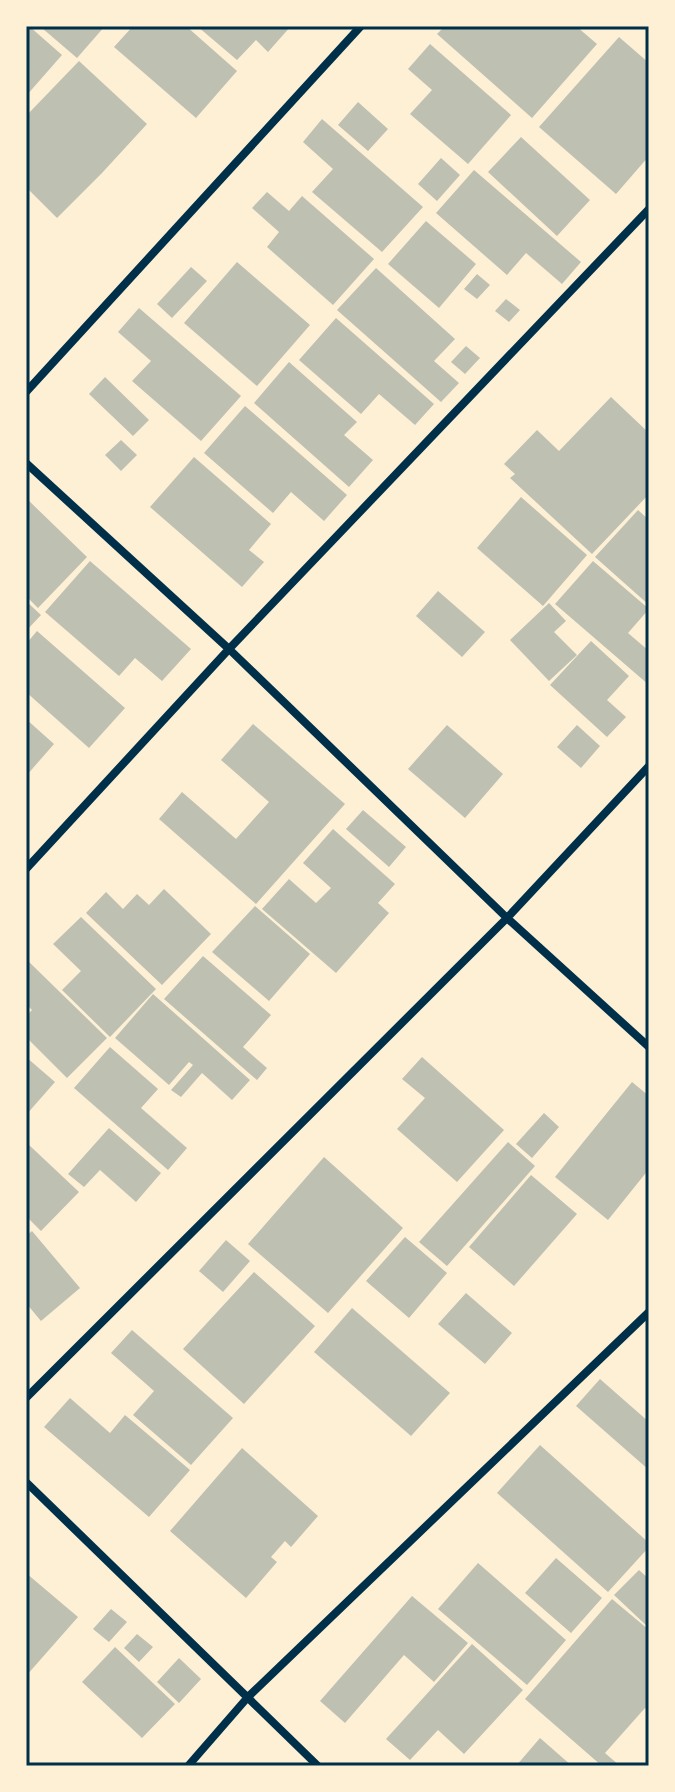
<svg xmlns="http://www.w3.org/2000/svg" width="675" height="1792" font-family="'Zilla Slab',serif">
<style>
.building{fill:#bec0b2}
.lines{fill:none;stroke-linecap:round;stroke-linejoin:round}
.minor{stroke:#003049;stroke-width:8}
.neatline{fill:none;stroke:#003049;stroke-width:3}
</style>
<rect width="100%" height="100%" fill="#fdf0d5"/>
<path class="building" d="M26 26H29L62 55 26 96Z
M44 26H105L77 58 42 28Z
M133 26H186L237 71 196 118 114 47Z
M197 26H291L268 52 256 40 237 60Z
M445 26H576L597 44 532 118 437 34Z
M619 37 649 63V156L616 194 539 127Z
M430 44 511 115 468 164 410 114 432 90 408 69Z
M79 61 147 124 102 173 57 218 26 187V116Z
M358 102 388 129 368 151 338 125Z
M322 119 423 207 382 252 312 192 333 169 303 142Z
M521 137 590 200 557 236 488 172Z
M441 158 460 175 437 201 418 184Z
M474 170 581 262 562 284 526 253 507 275 436 213Z
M267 192 289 211 302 196 374 259 333 305 267 247 279 232 252 208Z
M426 221 476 264 439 308 388 264Z
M237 262 310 325 257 386 184 323Z
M191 267 207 281 172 318 157 304Z
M376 268 455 339 434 361 459 383 441 402 337 310Z
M477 274 490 285 477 299 464 289Z
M506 299 520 310 509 322 495 311Z
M139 308 241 396 201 441 132 381 151 361 118 332Z
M336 318 434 404 415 425 379 394 361 414 299 360Z
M466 346 480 358 465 374 451 362Z
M289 362 357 422 344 435 373 460 349 487 254 403Z
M105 377 149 420 133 436 89 394Z
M611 397 649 433V494L592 554 510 478 515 474 504 464 537 430 559 451Z
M245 406 347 495 324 521 291 492 273 513 204 453Z
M121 440 137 455 121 471 105 455Z
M194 457 271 524 249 550 264 562 242 587 150 507Z
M521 497 587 555 543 606 477 548Z
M26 498 87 557 38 608 26 596Z
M638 510 649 520V605L595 557Z
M90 561 191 649 162 681 135 658 119 676 45 612Z
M593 561 649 609 628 633 649 651V685L555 604Z
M438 591 485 632 462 657 416 616Z
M26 601 41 615 26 631Z
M549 603 566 621 554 632 577 655 549 681 510 640Z
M37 631 125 708 89 748 26 692V644Z
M591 641 629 676 607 700 626 717 607 737 550 685Z
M26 719 54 744 26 776Z
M253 724 345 804 256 904 159 819 182 792 236 839 269 802 221 760Z
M447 725 503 774 465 818 408 769Z
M577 725 600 746 581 768 557 747Z
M363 810 406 847 389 867 346 829Z
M333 829 395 884 378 903 389 913 336 973 262 909 289 879 316 903 331 888 303 863Z
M164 889 211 934 162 985 86 913 106 892 123 909 137 894 149 905Z
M255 906 310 954 269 1001 212 952Z
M81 917 156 989 110 1037 62 990 81 971 53 944Z
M203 956 271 1015 243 1047 267 1068 257 1080 164 999Z
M26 959 107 1038 67 1078 26 1037V1016L32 1010 26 1004Z
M153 994 250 1080 232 1100 202 1073 181 1097 171 1090 193 1065 189 1062 169 1085 115 1038Z
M110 1047 158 1089 141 1108 187 1148 168 1170 74 1088Z
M26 1057 55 1082 26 1115Z
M422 1057 504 1130 457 1182 397 1129 425 1098 402 1079Z
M632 1082 649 1096V1169L608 1220 555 1177Z
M544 1113 559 1127 532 1158 516 1144Z
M109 1128 161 1173 136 1202 100 1170 84 1187 68 1174Z
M508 1142 535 1166 447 1266 419 1242Z
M28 1144 79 1192 41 1231 26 1216V1146Z
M324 1157 403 1228 328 1313 248 1244Z
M531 1175 577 1214 514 1286 469 1247Z
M32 1231 80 1288 41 1321 26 1303V1236Z
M405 1237 447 1273 409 1318 366 1281Z
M226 1240 250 1261 223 1292 199 1271Z
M254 1272 315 1326 244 1404 183 1349Z
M466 1293 512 1333 485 1364 438 1324Z
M352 1308 450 1393 411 1436 314 1352Z
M132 1330 233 1418 191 1465 133 1415 154 1391 111 1353Z
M600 1379 649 1422V1470L576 1406Z
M70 1398 110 1433 125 1415 190 1470 149 1517 44 1427Z
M540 1445 649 1543V1547L608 1592 497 1493Z
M242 1448 318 1516 291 1547 285 1541 271 1557 277 1562 246 1598 170 1531Z
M556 1558 602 1598 571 1633 525 1593Z
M478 1563 566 1640 527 1685 438 1609Z
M639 1570 649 1579V1628L614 1595Z
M26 1573 78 1617 26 1676Z
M412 1596 468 1643 434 1682 404 1655 345 1723 320 1701Z
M612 1599 649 1630V1711L645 1708 605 1753 620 1766H602L525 1699Z
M111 1609 127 1622 109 1642 93 1629Z
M137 1634 153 1647 139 1662 124 1648Z
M472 1644 523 1690 464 1754 438 1730 410 1760 386 1739Z
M115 1647 175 1704 142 1738 82 1682Z
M179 1658 201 1679 179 1703 157 1682Z
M540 1738 572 1766H516Z"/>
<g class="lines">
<path class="minor" d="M26 392 361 26
M26 463 229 649 507 918 649 1047
M26 869 229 649 649 209
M26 1398 507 918 649 766
M26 1482 318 1766
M188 1766 248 1697 649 1312"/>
</g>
<rect width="675" height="1792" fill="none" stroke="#fdf0d5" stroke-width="56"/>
<rect x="28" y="28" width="619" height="1736" class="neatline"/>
</svg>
